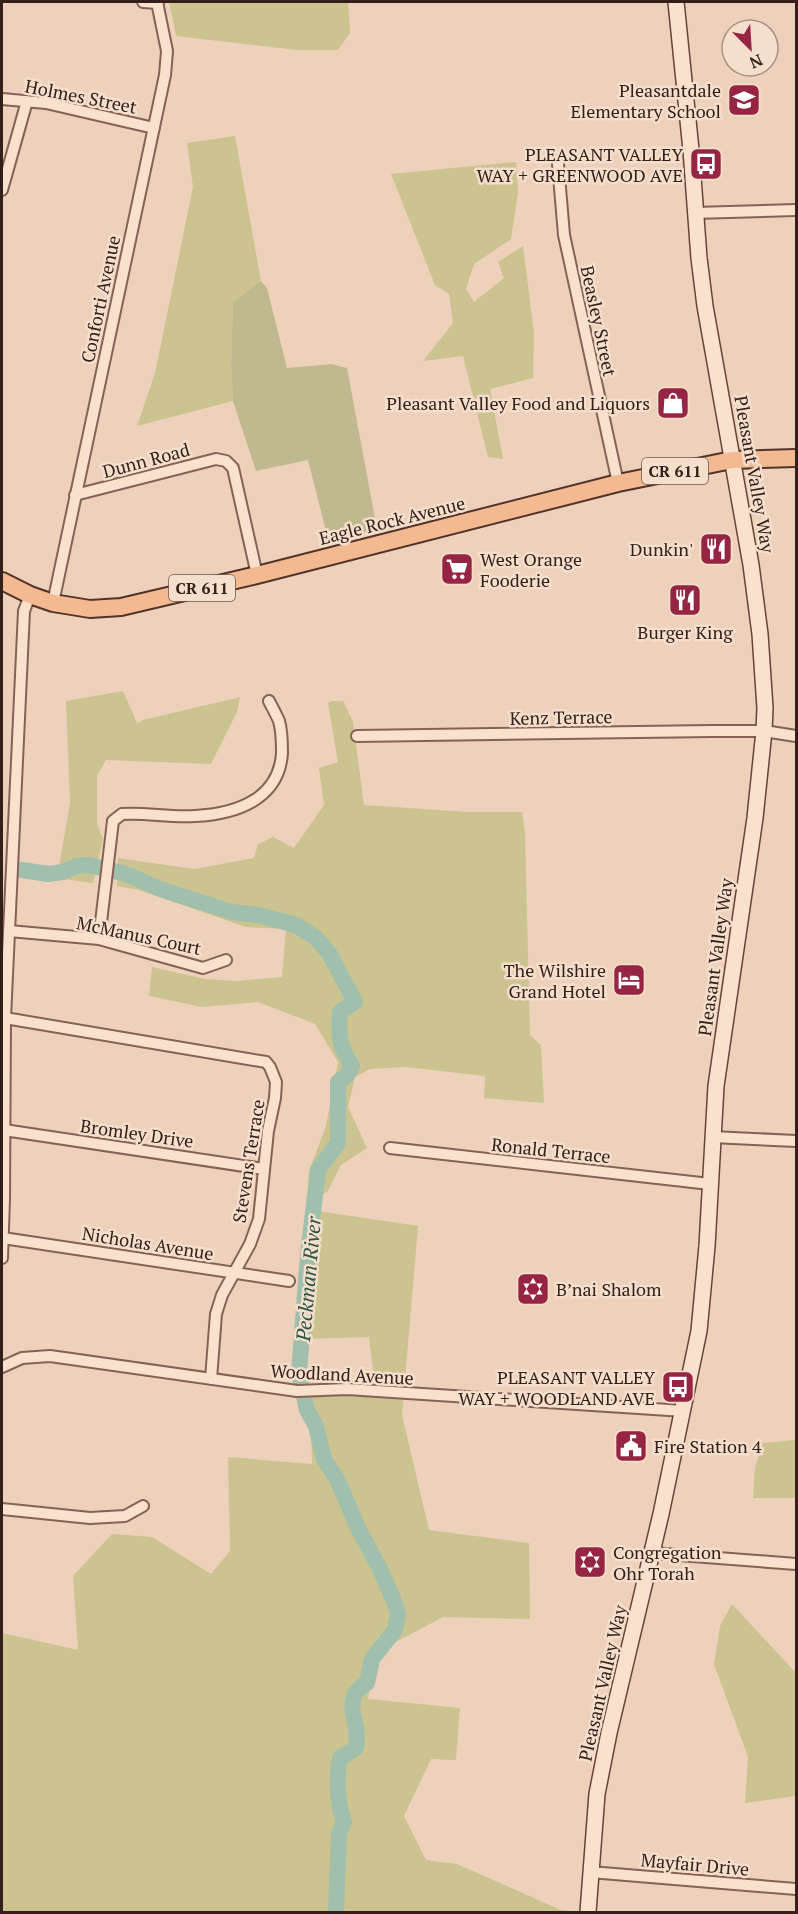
<svg xmlns="http://www.w3.org/2000/svg" width="798" height="1914" font-family="'PT Serif',serif">
<style>
.green{fill:#cbc390}
.cemetery{fill:#c0b990}
.lines{fill:none;stroke-linecap:round;stroke-linejoin:round}
.river{stroke:#a0bfad;stroke-width:16}
.street-casing{stroke:#856255;stroke-width:14}
.secondary-casing{stroke:#674339;stroke-width:18}
.primary-casing{stroke:#52322a;stroke-width:20}
.street{stroke:#f9e1ce;stroke-width:10}
.secondary{stroke:#f9e1ce;stroke-width:15}
.primary{stroke:#f3ba91;stroke-width:16}
.labels{text-anchor:middle;dominant-baseline:central;stroke-width:5;stroke-linejoin:round;paint-order:stroke}
.shield{fill:#f5decb;stroke:#6e594f;stroke-width:1.5}
.shield-label{font-size:16px;font-weight:bold;fill:#34201a}
.poi-label{font-size:18px;fill:#34201a;stroke:#f5decb;text-anchor:end}
.street-label{font-size:18px;fill:#34201a;stroke:#f5decb}
.water-label{font-size:20px;font-style:italic;fill:#295446;stroke:#f5decb}
</style>
<rect width="100%" height="100%" fill="#eed1bb"/>
<path class="green" d="M169 2H348L350 33 338 50H297L176 36Z
M235 136 261 281 233 302 231 367 233 401 137 426 155 373 193 187 187 143Z
M516 162 518 193 511 239 474 264 466 289 474 302 504 278 498 262 523 246 534 333 533 378 490 389 503 459 488 457 463 356 423 361 453 323 449 294 435 285 391 174Z
M123 691 137 723 143 720 240 697 237 712 211 764 106 760 97 776V823L103 839 93 883 57 878 70 803 66 701Z
M331 701H343L353 722 364 805 468 812H522L525 833 530 1035 541 1045 544 1103 484 1098 485 1076 405 1067 370 1069 355 1077 348 1107 367 1148 341 1165 328 1191 307 1203 309 1171 326 1126 338 1062 315 1024 258 1002 202 1007 149 996 152 967 205 979 237 981 282 977 286 929 246 927 139 890 117 886 118 858 194 869 254 858 258 844 273 837 294 848 324 805 319 768 338 762 328 703Z
M311 1210 418 1226 402 1415 429 1530 529 1543 530 1619 443 1617 375 1653 368 1699 460 1708 456 1760 431 1759 404 1816 426 1860 457 1864 561 1910 572 1911V1912H2V1633L78 1650 73 1576 112 1534 152 1537 211 1574 230 1551 228 1457 312 1464 310 1389 375 1387 369 1337 301 1339Z
M796 1440V1498H753L755 1467 763 1443Z
M732 1604 796 1673V1796L745 1803 748 1757 714 1664 720 1626Z"/>
<path class="cemetery" d="M261 281 267 288 287 368 331 364 347 368 377 529 329 543 308 460 256 471 233 401 231 367 233 302Z"/>
<g class="lines">
<path class="river" d="M22 870 48 874 63 872 76 866 89 865 126 874 163 890 232 912 258 915 296 925 316 938 329 953 355 1002 340 1012C338 1036 339 1045 352 1066L347 1075 338 1082V1143L318 1170 308 1255 299 1373 307 1410 316 1426 324 1459 338 1481 358 1528 379 1567 394 1601 398 1614 395 1630 372 1659 367 1683C338 1700 362 1721 356 1748L340 1758C336 1779 337 1803 344 1822L339 1833 336 1912"/>
<defs>
<path id="street" d="M143 2 158 3
M2 99 46 103 154 128
M558 164 564 235 618 483
M2 190 27 101
M694 213 796 210
M75 495 216 459 226 461 233 468 257 575
M53 603 165 75 167 51 157 2
M357 736 712 731H764L796 736
M9 931 99 939 203 968 226 960
M99 939 113 821 122 814C146 812 170 818 195 816 235 814 279 800 282 753 282 743 282 731 279 721 276 714 272 707 269 701
M5 1018 266 1062 270 1067 276 1082 275 1098 268 1131 259 1219 250 1244 222 1295 216 1314 211 1379
M4 1130 264 1169
M712 1137 796 1141
M390 1148 710 1184
M3 1238 289 1281
M2 1258 4 1199 5 1018 24 611 30 595
M2 1367 22 1358 50 1356 297 1391 347 1389 684 1411
M2 1509 90 1518 125 1516 143 1506
M653 1553 796 1564
M590 1872 796 1889"/>
<path id="secondary" d="M588 1912 597 1794 609 1733 661 1514 699 1331 707 1246 716 1086 755 818 764 731 765 708 760 634 751 565 705 306 699 258 691 150 676 2"/>
<path id="primary" d="M2 581 30 595 53 603 90 609 121 607 257 575 618 483 732 460 796 458"/>
</defs>
<use href="#street" class="street-casing"/>
<use href="#secondary" class="secondary-casing"/>
<use href="#primary" class="primary-casing"/>
<use href="#street" class="street"/>
<use href="#secondary" class="secondary"/>
<use href="#primary" class="primary"/>
</g>
<defs>
<symbol id="school-square" viewBox="-11 -11 22 22"><rect x="-9" y="-9" width="18" height="18" rx="4" fill="#952543" stroke="#f5decb"/><path d="M0-5L7-2L0 1L-7-2ZM-4 1L0 2.5L4 1V4Q0 6-4 4Z" fill="#fff"/></symbol>
<symbol id="bus-square" viewBox="-11 -11 22 22"><rect x="-9" y="-9" width="18" height="18" rx="4" fill="#952543" stroke="#f5decb"/><path d="M-5-6H5V4H4V6H2V4H-2V6H-4V4H-5ZM-3.5-4V0h7V-4ZM-3.5 1.2v1.5H-2V1.2ZM2 1.2v1.5H3.5V1.2Z" fill="#fff"/></symbol>
<symbol id="shop-square" viewBox="-11 -11 22 22"><rect x="-9" y="-9" width="18" height="18" rx="4" fill="#952543" stroke="#f5decb"/><path d="M-5-2.5h2.3a2.7 3.5 0 0 1 5.4 0H5L5.5 6h-11ZM-1.5-2.5h3a1.5 2.3 0 0 0-3 0Z" fill="#fff"/></symbol>
<symbol id="restaurant-square" viewBox="-11 -11 22 22"><rect x="-9" y="-9" width="18" height="18" rx="4" fill="#952543" stroke="#f5decb"/><path d="M-5-6h1v4h1v-4h1v4h1v-4h1v5L-1.5 .5V6h-2V.5L-5-1ZM5-6V6H3V1.5H1.5Q1.5-4 5-6Z" fill="#fff"/></symbol>
<symbol id="supermarket-square" viewBox="-11 -11 22 22"><rect x="-9" y="-9" width="18" height="18" rx="4" fill="#952543" stroke="#f5decb"/><path d="M-6-5.5h2.5l.6 2H6L4.5 2H-2.5L-4.4-4H-6ZM-1.5 3.2a1.3 1.3 0 1 0 .1 0ZM3 3.2a1.3 1.3 0 1 0 .1 0Z" fill="#fff"/></symbol>
<symbol id="hotel-square" viewBox="-11 -11 22 22"><rect x="-9" y="-9" width="18" height="18" rx="4" fill="#952543" stroke="#f5decb"/><path d="M-6-4.5h1.5V1H6V5H4.5V3h-9V5H-6ZM-4 0a1.8 1.8 0 1 1 3.6 0ZM.5 0V-2.5h3Q6-2.5 6 0Z" fill="#fff"/></symbol>
<symbol id="synagogue-square" viewBox="-11 -11 22 22"><rect x="-9" y="-9" width="18" height="18" rx="4" fill="#952543" stroke="#f5decb"/><path d="M0-6.5L5.6 3.2H-5.6ZM0 6.5L5.6-3.2H-5.6Z" fill="#fff"/></symbol>
<symbol id="civic-square" viewBox="-11 -11 22 22"><rect x="-9" y="-9" width="18" height="18" rx="4" fill="#952543" stroke="#f5decb"/><path d="M-.6-6.5H3V-4.5H.6V-3L4-1V1h2V6H-6V1h2V-1L-.6-3ZM-1.2 2.5V6h2.4V2.5Z" fill="#fff"/></symbol>
</defs>
<g fill-rule="evenodd">
<use href="#school-square" x="725" y="81" width="38" height="38"/>
<use href="#bus-square" x="687" y="145" width="38" height="38"/>
<use href="#shop-square" x="654" y="384" width="38" height="38"/>
<use href="#restaurant-square" x="697" y="530" width="38" height="38"/>
<use href="#supermarket-square" x="438" y="550" width="38" height="38"/>
<use href="#restaurant-square" x="666" y="581" width="38" height="38"/>
<use href="#hotel-square" x="610" y="961" width="38" height="38"/>
<use href="#synagogue-square" x="514" y="1270" width="38" height="38"/>
<use href="#bus-square" x="659" y="1368" width="38" height="38"/>
<use href="#civic-square" x="612" y="1427" width="38" height="38"/>
<use href="#synagogue-square" x="571" y="1543" width="38" height="38"/>
</g>
<g class="labels">
<g class="shield">
<rect x="642" y="458" width="66" height="26" rx="4.5"/>
<rect x="169" y="575" width="66" height="26" rx="4.5"/>
</g>
<g class="shield-label">
<text x="675" y="471">CR 611</text>
<text x="202" y="588">CR 611</text>
</g>
<g class="poi-label">
<text x="721" y="90">Pleasantdale<tspan x="721" dy="21">Elementary School</tspan></text>
<text x="683" y="154">PLEASANT VALLEY<tspan x="683" dy="21">WAY + GREENWOOD AVE</tspan></text>
<text x="650" y="403">Pleasant Valley Food and Liquors</text>
<text x="693" y="549">Dunkin'</text>
<text x="480" y="559" text-anchor="start">West Orange<tspan x="480" dy="21">Fooderie</tspan></text>
<text x="685" y="632" text-anchor="middle">Burger King</text>
<text x="606" y="970">The Wilshire<tspan x="606" dy="21">Grand Hotel</tspan></text>
<text x="556" y="1289" text-anchor="start">B’nai Shalom</text>
<text x="655" y="1377">PLEASANT VALLEY<tspan x="655" dy="21">WAY + WOODLAND AVE</tspan></text>
<text x="654" y="1446" text-anchor="start">Fire Station 4</text>
<text x="613" y="1552" text-anchor="start">Congregation<tspan x="613" dy="21">Ohr Torah</tspan></text>
</g>
<g class="street-label">
<text transform="translate(81 96) rotate(11)">Holmes Street</text>
<text transform="translate(100 299) rotate(-78)">Conforti Avenue</text>
<text transform="translate(599 321) rotate(78)">Beasley Street</text>
<text transform="translate(146 460) rotate(-15)">Dunn Road</text>
<text transform="translate(755 474) rotate(80)">Pleasant Valley Way</text>
<text transform="translate(392 520) rotate(-14)">Eagle Rock Avenue</text>
<text transform="translate(561 717) rotate(-1)">Kenz Terrace</text>
<text transform="translate(139 935) rotate(12)">McManus Court</text>
<text transform="translate(715 957) rotate(-82)">Pleasant Valley Way</text>
<text transform="translate(137 1133) rotate(8)">Bromley Drive</text>
<text transform="translate(551 1150) rotate(6)">Ronald Terrace</text>
<text transform="translate(248 1161) rotate(-81)">Stevens Terrace</text>
<text transform="translate(148 1243) rotate(9)">Nicholas Avenue</text>
<text transform="translate(342 1374) rotate(3)">Woodland Avenue</text>
<text transform="translate(602 1683) rotate(-77)">Pleasant Valley Way</text>
<text transform="translate(695 1864) rotate(5)">Mayfair Drive</text>
</g>
<g class="water-label">
<text transform="translate(308 1279) rotate(-85)">Peckman River</text>
</g>
</g>
<rect width="798" height="1914" fill="none" stroke="#34201a" stroke-width="6"/>
<g transform="translate(750 48) rotate(156)"><circle r="28" fill="#f5decb" stroke="#a89284" stroke-width="1.5"/>
<path d="M0-4.5L10 22L0 15L-10 22Z" fill="#952543"/>
<text y="-9" font-size="16" font-weight="bold" text-anchor="middle" fill="#34201a">N</text>
</g>
</svg>
